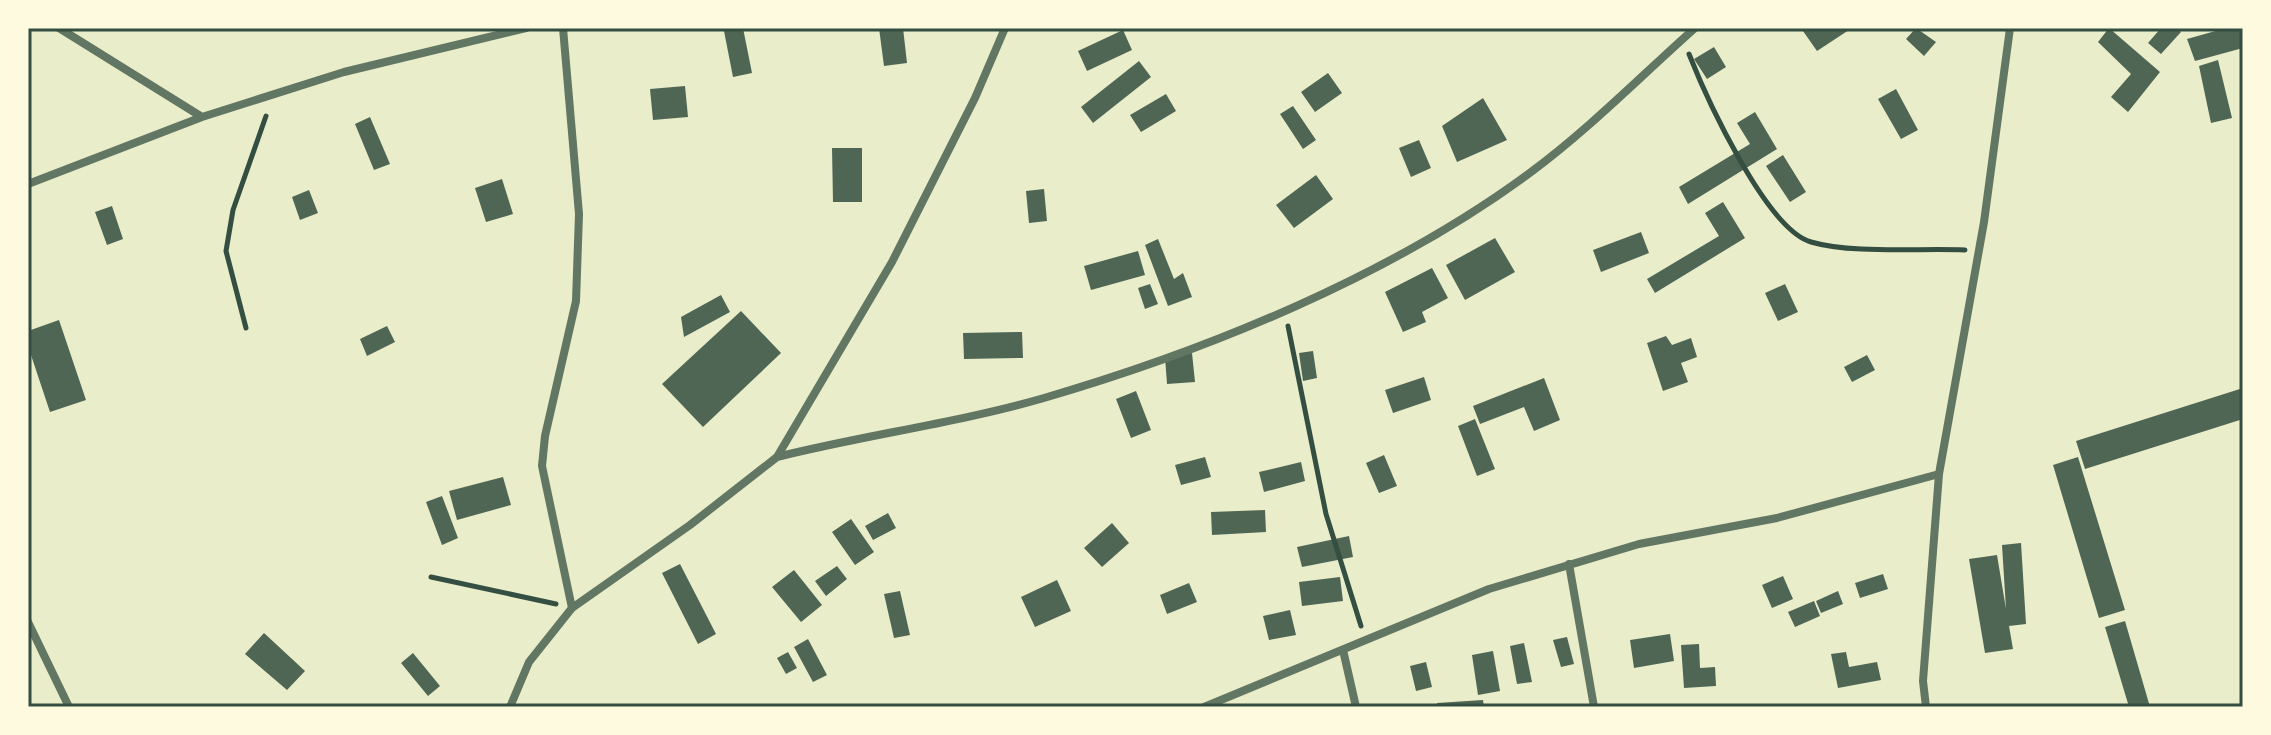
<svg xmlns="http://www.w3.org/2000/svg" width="2271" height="735" font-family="'Fira Sans Condensed',sans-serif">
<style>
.building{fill:#4f6655}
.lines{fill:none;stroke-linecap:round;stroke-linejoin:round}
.path{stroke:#344e41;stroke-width:5}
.minor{stroke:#617663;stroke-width:8}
.neatline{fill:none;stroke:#344e41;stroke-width:3}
</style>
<rect width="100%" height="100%" fill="#e9edc9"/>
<path class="building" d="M743 28 752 73 733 77 724 31Z
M879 28H903L907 63 884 66Z
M1808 28H1852L1817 51 1803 31Z
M1916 28 1936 42 1924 56 1906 39Z
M2109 28 2160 72 2128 112 2111 97 2131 74 2098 42Z
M2161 28H2177L2181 32 2161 54 2148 43Z
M2226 28H2243V48L2195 61 2187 39Z
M1123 30 1132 50 1087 71 1078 51Z
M1714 47 1726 67 1707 79 1694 59Z
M2218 60 2232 118 2211 123 2199 66Z
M1139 61 1151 77 1093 123 1081 107Z
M1328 73 1342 93 1315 112 1301 92Z
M685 86 688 117 653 120 650 89Z
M1896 89 1918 130 1901 139 1878 99Z
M1166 94 1176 111 1141 132 1130 115Z
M1483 98 1507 140 1457 162 1442 126Z
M1293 106 1316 140 1303 149 1280 114Z
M1755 112 1777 149 1688 204 1679 187 1750 144 1737 123Z
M370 117 390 164 374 170 355 124Z
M1419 140 1431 168 1411 177 1399 148Z
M832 148H862V202H833Z
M1783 155 1806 192 1790 202 1766 166Z
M1316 175 1333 199 1294 228 1276 205Z
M502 179 513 214 486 222 475 188Z
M1044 189 1047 221 1029 223 1026 191Z
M309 190 318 213 300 220 292 197Z
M1723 202 1745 238 1655 293 1647 279 1719 236 1705 213Z
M112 206 123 239 107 245 95 212Z
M1641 232 1649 253 1601 272 1593 250Z
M1495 238 1515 272 1465 300 1446 265Z
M1158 239 1174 279 1183 273 1192 297 1168 306 1145 245Z
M1138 251 1145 275 1091 290 1084 266Z
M1432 268 1448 298 1422 312 1426 322 1403 332 1385 292Z
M1150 284 1158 304 1145 309 1138 288Z
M1785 284 1798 312 1778 321 1765 293Z
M721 295 730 312 684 337 681 317Z
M741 311 781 353 703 427 662 384Z
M59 320 86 400 50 412 28 346V331Z
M387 326 395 342 367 356 360 339Z
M1022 332 1023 358 964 359 963 333Z
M1666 336 1672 345 1691 338 1697 357 1681 363 1688 382 1663 391 1647 343Z
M1313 351 1317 378 1303 381 1299 353Z
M1192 353 1195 382 1167 384 1165 357Z
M1867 355 1875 370 1852 382 1844 367Z
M1424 377 1431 400 1393 413 1385 390Z
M1544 378 1560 420 1534 431 1524 407 1480 424 1473 406Z
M2243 388V419L2085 469 2076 441Z
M1136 391 1151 430 1131 438 1116 399Z
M1475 419 1495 469 1477 476 1458 426Z
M1384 455 1397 486 1379 493 1366 463Z
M1205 457 1211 477 1181 485 1175 465Z
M2078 457 2125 610 2099 618 2053 465Z
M1301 462 1305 481 1264 492 1259 472Z
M503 477 511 505 457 520 449 491Z
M442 496 458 538 442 545 426 502Z
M1265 510 1266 532 1212 535 1211 512Z
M888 513 896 528 873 540 865 526Z
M851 519 874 552 855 565 832 532Z
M1112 523 1129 543 1102 567 1084 548Z
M1349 536 1353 557 1302 567 1297 547Z
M2021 543 2026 624 2009 626 2013 649 1985 653 1969 559 1997 555 2006 609 2002 545Z
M680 564 716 634 698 644 662 573Z
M837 566 847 579 826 596 815 581Z
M794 570 822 605 801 622 772 587Z
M1883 574 1888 589 1860 598 1855 583Z
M1783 576 1793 599 1772 608 1762 585Z
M1340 577 1343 601 1302 606 1299 582Z
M1057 580 1071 611 1035 627 1021 597Z
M1189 583 1197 602 1167 614 1160 595Z
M900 591 910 635 894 638 884 594Z
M1838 591 1843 604 1821 613 1816 601Z
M1814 601 1820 616 1795 627 1788 612Z
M1290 610 1296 635 1269 640 1263 616Z
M2125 621 2150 707H2129L2105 627Z
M264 633 305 671 287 690 245 654Z
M1670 634 1674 661 1634 668 1630 640Z
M1567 637 1574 664 1561 667 1553 640Z
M808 639 827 675 813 682 794 647Z
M1524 643 1532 682 1517 684 1510 646Z
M1699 644 1700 668 1715 667 1716 686 1684 688 1681 645Z
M1493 651 1500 691 1478 695 1472 655Z
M788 652 797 668 786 674 777 658Z
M1846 652 1849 667 1877 662 1881 680 1838 688 1831 654Z
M413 653 440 686 428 696 401 663Z
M1426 662 1432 687 1416 691 1410 666Z
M1483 700 1484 707H1437V703Z"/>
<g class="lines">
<path class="path" d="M1689 54C1706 97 1766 229 1811 242 1852 254 1920 248 1965 250
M1288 326 1326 514 1361 626
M246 328 226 251 233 210 266 116
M431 577 556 604"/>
<path class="minor" d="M59 28 202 117
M563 28 579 214 576 301 545 436 542 466 572 608
M28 184 202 117 344 72 526 28
M777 457C865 435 957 423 1044 398 1209 350 1392 275 1531 172 1589 129 1641 76 1695 28
M1569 564 1594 707
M28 622 69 707
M1343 650 1356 707
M510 707 529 662 572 608 690 525 777 457 892 262 975 98 1005 28
M1204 707 1489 589 1639 544 1777 518 1939 474
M1926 707 1923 681 1939 474 1984 222 2010 28"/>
</g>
<rect width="2271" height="735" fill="none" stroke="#fefae0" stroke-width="60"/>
<rect x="30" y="30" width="2211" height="675" class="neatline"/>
</svg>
